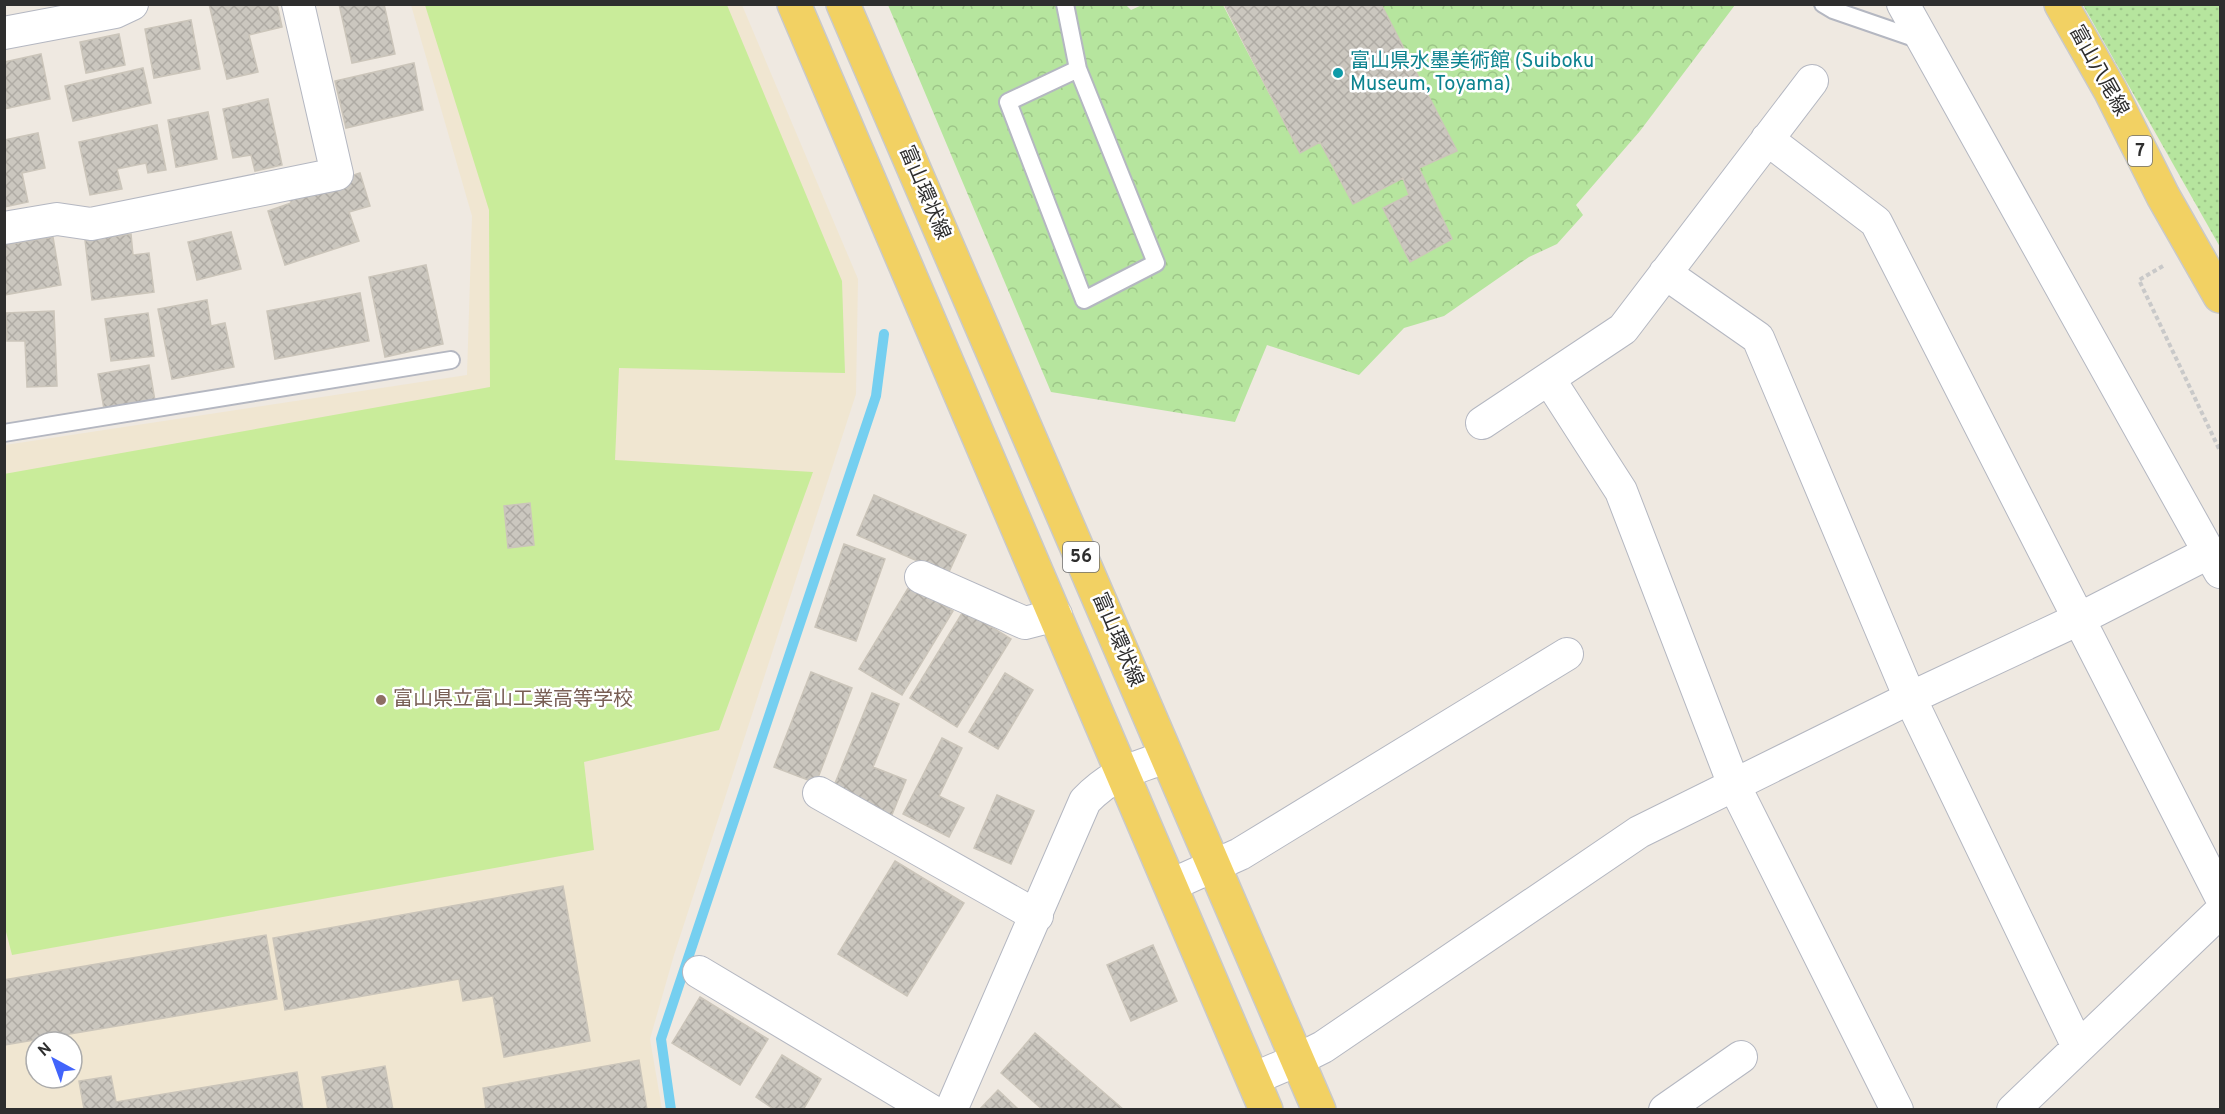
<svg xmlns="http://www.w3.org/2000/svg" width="2225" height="1114" font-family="Overpass,'Noto Sans JP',sans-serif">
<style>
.education{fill:#f0e6d1;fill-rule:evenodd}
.grass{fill:url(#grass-dots)}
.park{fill:url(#park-crowns)}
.pitch{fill:#c9ec9a}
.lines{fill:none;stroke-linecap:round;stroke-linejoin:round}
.stream{stroke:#75cff0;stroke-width:10}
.building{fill:url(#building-cross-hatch);stroke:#cbc5ba;stroke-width:1.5}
.lane-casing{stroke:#b4b7c1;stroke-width:20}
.street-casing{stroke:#b4b7c1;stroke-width:34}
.primary-casing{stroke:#c9c9c9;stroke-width:36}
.path{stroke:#c9c9c9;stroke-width:4;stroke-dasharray:4.5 3;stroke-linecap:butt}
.lane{stroke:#fff;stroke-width:16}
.street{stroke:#fff;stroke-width:32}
.primary{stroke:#f2d163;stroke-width:33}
.culture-dot{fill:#0f9aa8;stroke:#fff;stroke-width:2}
.education-dot{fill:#8d6e63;stroke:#fff;stroke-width:2}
.labels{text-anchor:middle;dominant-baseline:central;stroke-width:5;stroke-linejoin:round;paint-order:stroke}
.shield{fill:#fff;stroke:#6d6d6d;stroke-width:1.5}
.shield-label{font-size:18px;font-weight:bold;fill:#2e2e2e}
.culture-label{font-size:20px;fill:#0d838f;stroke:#fff;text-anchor:start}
.street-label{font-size:20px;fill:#2e2e2e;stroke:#fff}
.education-label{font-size:20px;fill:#785e54;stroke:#fff;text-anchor:start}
</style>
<defs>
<pattern id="grass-dots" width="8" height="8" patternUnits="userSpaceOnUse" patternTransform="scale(1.5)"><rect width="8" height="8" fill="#b6e59e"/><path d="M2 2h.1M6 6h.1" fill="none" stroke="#9dc588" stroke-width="1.8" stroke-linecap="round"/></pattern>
<pattern id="park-crowns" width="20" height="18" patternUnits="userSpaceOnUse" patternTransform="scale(1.5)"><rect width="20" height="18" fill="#b6e59e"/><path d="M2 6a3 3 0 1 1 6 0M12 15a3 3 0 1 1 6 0" fill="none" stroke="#9dc588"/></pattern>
<pattern id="building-cross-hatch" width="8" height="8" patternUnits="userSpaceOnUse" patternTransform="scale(1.5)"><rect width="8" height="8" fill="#cbc7bf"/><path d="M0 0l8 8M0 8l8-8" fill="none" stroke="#afaba4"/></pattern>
</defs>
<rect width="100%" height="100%" fill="#efe9e1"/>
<path class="education" d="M411 5H742L858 279 856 394 674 955 650 1039 662 1109 5 1110V445L467 375 472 216ZM36 1042H72V1078H36Z"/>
<path class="grass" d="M2083 5H2220V247Z"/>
<path class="park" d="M1125 4 1131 10 1142 5H1223L1300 153 1320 142 1353 203 1403 178 1409 195 1383 208 1410 261 1452 239 1419 168 1457 151 1381 5H1735L1640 131 1576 205 1583 215 1557 244 1529 257 1444 316 1404 328 1359 375 1267 345 1235 422 1051 392 888 5Z"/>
<path class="pitch" d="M425 5H727L842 281 845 373 619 368 615 460 813 472 719 730 584 762 594 850 12 955 4 924V474L490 387 489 210Z"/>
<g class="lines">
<path class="stream" d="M671 1110 661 1039 876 396 884 334"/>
</g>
<path class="building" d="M209 4H277L282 27 249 35 258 72 227 79Z
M339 4H384L395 54 352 63Z
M1224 4H1381L1457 151 1419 168 1452 239 1410 262 1383 208 1409 195 1403 178 1353 204 1320 142 1300 153Z
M191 20 200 69 154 78 145 29Z
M119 34 125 65 86 73 80 42Z
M41 54 50 99 4 109V62Z
M414 63 423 110 346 128 335 81Z
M143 68 151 103 73 121 65 86Z
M268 99 282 165 255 171 251 155 233 158 223 109Z
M208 112 217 159 176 167 168 120Z
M157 125 166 170 148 173 146 163 117 169 122 189 90 195 79 142Z
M38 133 45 168 22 173 28 202 4 207V140Z
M360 173 370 206 349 212 359 241 285 265 268 211 291 203 289 196Z
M231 232 241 269 197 280 188 242Z
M131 234 133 255 149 253 154 292 92 300 85 240Z
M53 237 61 285 4 295V245Z
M426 265 443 344 385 357 369 277Z
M360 293 369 341 275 359 267 311Z
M207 300 211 326 225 323 234 367 172 379 158 309Z
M54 311 57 386 27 387 25 341H7L6 313Z
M148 313 154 356 111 361 105 319Z
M149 365 155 401 104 409 98 374Z
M874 495 966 535 948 574 857 535Z
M530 503 534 545 508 548 504 506Z
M844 544 885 559 856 641 815 627Z
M910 585 953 611 902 695 859 669Z
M964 610 1011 639 957 727 910 698Z
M811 672 852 688 816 783 774 767Z
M1005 673 1033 690 998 749 969 732Z
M872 693 899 704 873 767 906 780 891 817 831 793Z
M942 738 962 748 939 796 964 808 949 837 903 814Z
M997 795 1034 811 1011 864 974 848Z
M895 861 964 903 907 996 838 954Z
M563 886 590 1041 504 1057 493 996 463 1001 459 979 285 1010 273 938Z
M266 935 277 999 4 1045V980Z
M1153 945 1177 1001 1131 1021 1107 965Z
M700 997 768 1039 740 1085 672 1043Z
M1035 1033 1124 1110H1043L1001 1073Z
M782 1055 821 1079 803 1110H775L756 1097Z
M639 1060 647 1110H486L483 1088Z
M385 1066 393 1110H328L322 1077Z
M297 1072 303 1110H80L84 1109 79 1081 111 1076 116 1102Z
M998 1090 1019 1110H979Z"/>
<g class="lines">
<defs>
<path id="lane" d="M1065 4 1078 69 1156 263 1084 300 1008 102 1078 69
M1823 4 1833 10 1923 41
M4 433 451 360"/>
<path id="street" d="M1903 4 2220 572
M4 33 115 12 132 4
M1767 139 1876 222 2220 895
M4 228 57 219 91 224 337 174 298 4
M1665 273 1758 338 1910 698 2078 1047
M1549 379 1621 491 1734 785 1897 1110
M1482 423 1623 329 1812 81
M921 577 1025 623 1056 615
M819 793 1037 916
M1171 885 1240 854 1567 654
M699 972 930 1110
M1253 1079 1297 1060 1323 1047 1639 832 1910 698 2081 618 2210 552
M951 1110 1085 801C1111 774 1133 768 1167 757
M1665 1110 1741 1057
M2013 1110 2220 912"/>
<path id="primary" d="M794 4 1266 1110
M843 4 1319 1110
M2061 4 2110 90 2163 196 2220 296"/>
</defs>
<use href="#lane" class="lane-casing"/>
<use href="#street" class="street-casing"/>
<use href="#primary" class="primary-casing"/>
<path class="path" d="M2163 266 2139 280 2220 451"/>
<use href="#lane" class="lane"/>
<use href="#street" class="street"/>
<use href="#primary" class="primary"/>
</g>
<circle class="culture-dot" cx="1338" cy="73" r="6"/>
<circle class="education-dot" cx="381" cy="700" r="6"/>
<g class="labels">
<g class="shield">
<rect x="2128" y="136" width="24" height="30" rx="4.5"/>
<rect x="1063" y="542" width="36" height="30" rx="4.5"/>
</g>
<g class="shield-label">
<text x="2140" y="151">7</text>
<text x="1081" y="557">56</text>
</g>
<g class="culture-label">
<text x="1350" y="62">富山県水墨美術館 (Suiboku<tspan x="1350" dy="23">Museum, Toyama)</tspan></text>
</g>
<g class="street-label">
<text transform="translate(2098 71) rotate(61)">富山八尾線</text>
<text transform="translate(924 193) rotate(67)">富山環状線</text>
<text transform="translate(1117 640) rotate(67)">富山環状線</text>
</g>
<g class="education-label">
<text x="393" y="700">富山県立富山工業高等学校</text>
</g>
</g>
<rect width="2225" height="1114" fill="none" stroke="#2e2e2e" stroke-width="12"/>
<g transform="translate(54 1060) rotate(319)"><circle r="28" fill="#ffffff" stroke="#ababab" stroke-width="1.5"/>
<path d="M0-4.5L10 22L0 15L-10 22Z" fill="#4264fb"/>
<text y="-9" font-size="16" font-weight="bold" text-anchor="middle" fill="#2e2e2e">N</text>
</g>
</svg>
